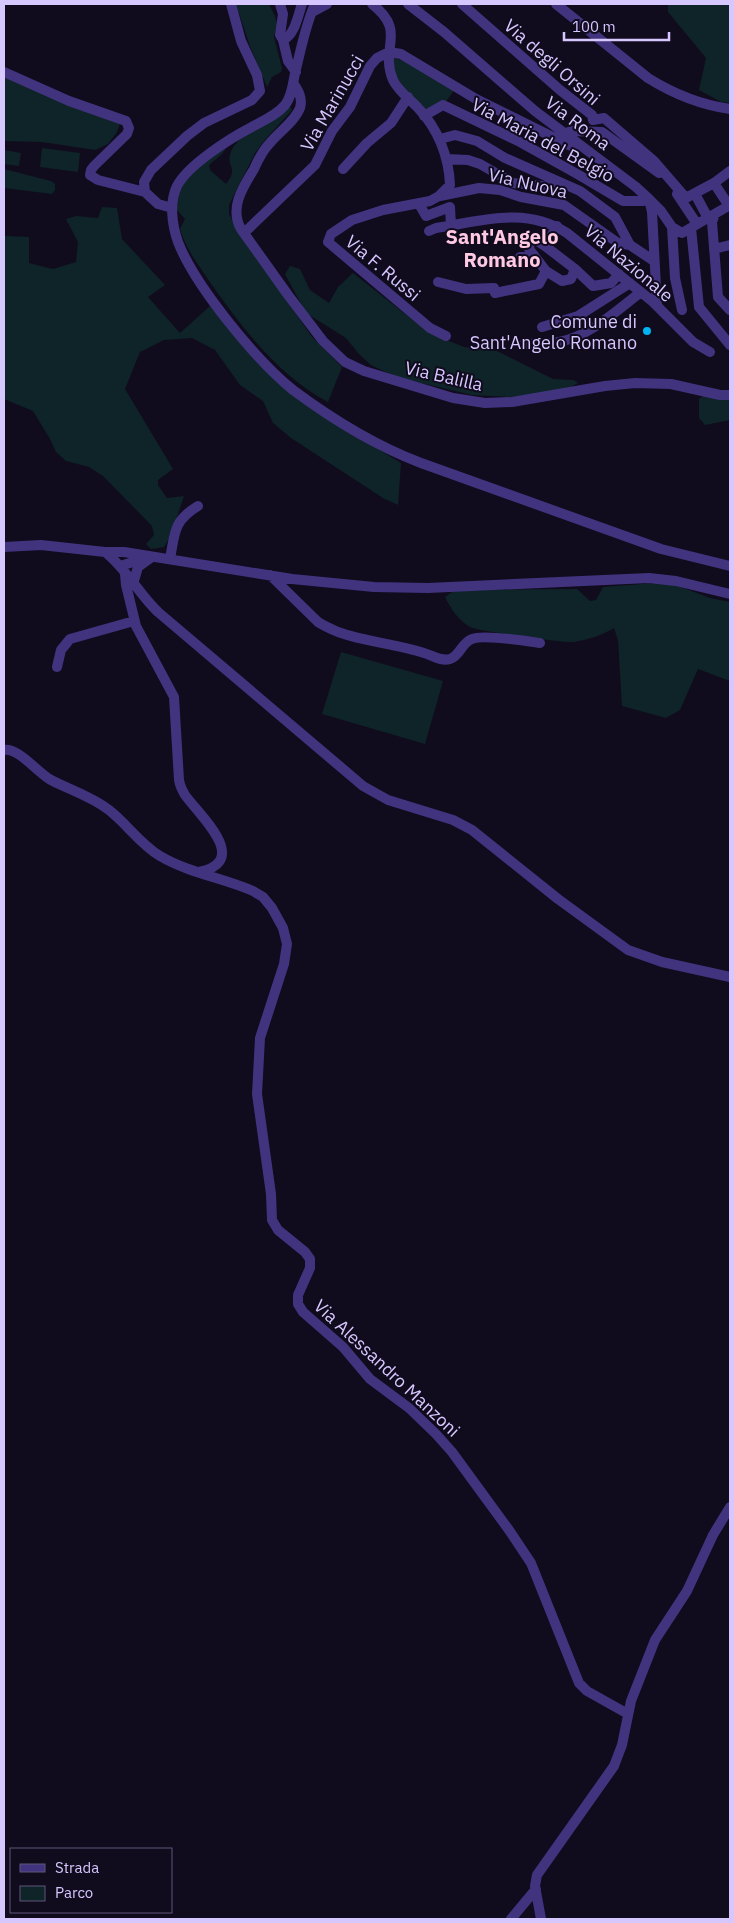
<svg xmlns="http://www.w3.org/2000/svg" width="734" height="1923" font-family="'IBM Plex Sans',sans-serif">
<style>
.green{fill:#0e2428}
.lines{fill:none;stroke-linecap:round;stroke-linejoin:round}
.minor{stroke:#42337f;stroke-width:10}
.poi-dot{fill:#00b3f2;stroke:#110b1e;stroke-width:2}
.labels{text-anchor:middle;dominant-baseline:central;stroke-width:4;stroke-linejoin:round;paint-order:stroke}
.street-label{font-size:18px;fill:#d7c7ff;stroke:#110b1e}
.poi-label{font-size:18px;fill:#d7c7ff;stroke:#110b1e;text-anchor:end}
.quarter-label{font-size:20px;font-weight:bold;fill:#ffc9e3;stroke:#110b1e}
</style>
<rect width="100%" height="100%" fill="#110b1e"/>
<path class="green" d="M236 4H269L275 16 277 24 274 37 282 68 281 72 272 77 267 87 250 46Z
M668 4H730V103L721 102 699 90 706 58 668 12Z
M392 57 404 61 455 89 445 103 425 114 398 84Z
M4 76 120 123 117 132 108 144 95 150 42 142 4 141Z
M289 105 292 110 264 141 255 153 229 205V214L235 226 312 337 342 367 328 402C278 375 244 330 212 285 200 267 186 250 180 229L185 219 176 209 181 184 205 160 227 147 222 154 209 165 210 170 226 184C239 167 227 169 230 155 233 137 274 115 289 105Z
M42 148 80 153 78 172 40 167Z
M4 150 21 153 19 166 4 164Z
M4 169 51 181 55 184V190L52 194 4 188Z
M102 207 117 208 122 239 165 285 148 297 180 333 210 306 323 416 401 463 398 505 383 498 291 438 273 423 263 401 240 385 215 350 192 338 164 340 140 352 125 389 173 469 158 480V485L167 498 184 496 171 535 164 547 151 549 146 544 154 535 152 526 103 476 89 467 66 461 56 452 50 439 33 411 4 399V236L29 237V263L53 269 76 262 78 242 66 219 76 216 98 218Z
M290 266 300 269 310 290 329 303 338 287 353 273 409 317 427 330 449 341 464 347 497 351 553 379 574 380 578 383 565 390 510 397 472 395 396 377 371 365 359 354 346 338 306 313 285 274Z
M705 395 719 400 730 399V420L705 425 699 418V399Z
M668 582 710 598 730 602V681L698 669 680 710 666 718 622 706 618 640 614 628C603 635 587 640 574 642 563 643 478 631 470 627 458 620 451 609 445 597L455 590 577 589 590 601 596 600 603 587Z
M341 652 443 681 425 744 322 714Z"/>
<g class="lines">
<path class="minor" d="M280 4 283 14 280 35 283 40C295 35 298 15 302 4
M315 4C305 26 301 50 295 73 293 83 292 96 285 105 276 116 262 121 250 128 229 139 188 165 177 186 169 203 172 225 178 242 195 286 256 360 293 390 332 419 376 446 421 463L661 549 730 566
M372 4C408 32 379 47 393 80 398 91 411 100 419 109 438 129 449 157 450 185L439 196 430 201 383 210 352 220 331 234 328 242 430 328 446 336
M408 4 444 32 535 111 636 187 649 199 652 212 657 305
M462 4 560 90 592 115 593 120 604 118 654 161 686 198
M556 4 648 78C672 93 702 105 730 109
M312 12 327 4
M283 40 288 61 296 72
M389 52 401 54 476 99 575 148
M4 72 69 101 126 121 129 128 127 134 94 166 91 170 90 175 98 180 145 192
M293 83C298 90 303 98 300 108 295 121 279 132 270 143 263 150 258 160 254 169 243 187 229 208 241 229L288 295 323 341 345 362 364 371 453 398 485 403 512 402 605 386 635 383 671 384 720 395H730
M424 116 443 105 518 141 579 175 623 201H643L649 199 661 211 672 227 682 233 730 205
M564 134 571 131 602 132 659 173
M440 139 455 135 477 141 505 158 580 191 615 217 630 245
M447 159 468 160 480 164 513 183 561 188
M343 169 367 143 391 123 408 97
M714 183 729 206
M677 194 697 224
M695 194 708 218
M440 196 479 188 500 190 521 197 564 205 618 243 630 245 654 261
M682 200 714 183 730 171
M419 204 426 216 450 207 451 226
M172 208 158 204 145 192 144 182 151 170 187 136 204 123 252 100 260 91 257 75 241 41 231 4
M715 214 712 222 718 297 730 310
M557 226 545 246 575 269 593 286 611 283 619 274
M672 227 675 278 682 310
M691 228 699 307 730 345
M429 231 436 228C482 221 525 206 567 233L652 301 693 342 710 352
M244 233 315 165 332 131 350 107 370 66 377 58 389 52
M545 246 536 240 530 242 529 249 546 271 562 281 571 279 575 269
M714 249 730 245
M520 257 534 255
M438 282 466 289 494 288 495 293 539 284 546 271
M542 327 578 316 630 283
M524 344C535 344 547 344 559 342 590 336 616 311 641 292
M4 547 41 545 105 552H124L292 579 374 587 428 588 649 578 676 581 730 594
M105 552C125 567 139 594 158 612L363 786 388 800 453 820 472 830 558 899 628 950 662 962 730 977
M170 559C175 533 173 521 198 506
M120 566 146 558
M125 574 126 585 136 626 174 697 179 780C180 786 182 790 185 795 199 815 252 861 199 872
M270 575 318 622C324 626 331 629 338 632 366 642 396 644 424 653 432 655 441 662 450 659 460 656 462 642 472 639 483 634 526 641 540 643
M133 584 138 567 152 557
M57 667 61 650 70 639 134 621
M4 750C18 747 38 773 51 780 70 790 91 796 109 810 127 824 140 844 160 856 189 873 223 878 253 891L263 897 272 908 283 928 287 944 284 964 260 1038 257 1094 271 1194 272 1220 278 1230 305 1252 310 1259V1268L298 1295V1304L303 1312 343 1347 370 1379 409 1408 436 1434 452 1452 509 1530 531 1563 579 1683 587 1691 628 1714
M511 1919 536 1889
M541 1919 535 1886 537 1875 614 1766 622 1745 631 1701 655 1640 687 1591 713 1535 730 1507"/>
</g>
<circle class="poi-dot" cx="647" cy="331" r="5"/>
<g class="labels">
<g class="street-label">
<text transform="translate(552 62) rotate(41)">Via degli Orsini</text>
<text transform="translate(332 103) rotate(-60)">Via Marinucci</text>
<text transform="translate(578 123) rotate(37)">Via Roma</text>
<text transform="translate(543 140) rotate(28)">Via Maria del Belgio</text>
<text transform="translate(528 183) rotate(13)">Via Nuova</text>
<text transform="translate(629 263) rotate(40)">Via Nazionale</text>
<text transform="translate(383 268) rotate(40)">Via F. Russi</text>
<text transform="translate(444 376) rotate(13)">Via Balilla</text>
<text transform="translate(387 1368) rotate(43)">Via Alessandro Manzoni</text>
</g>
<g class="poi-label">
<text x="637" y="321">Comune di<tspan x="637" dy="21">Sant'Angelo Romano</tspan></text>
</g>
<g class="quarter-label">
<text x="502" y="236">Sant'Angelo<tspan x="502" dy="23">Romano</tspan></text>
</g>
</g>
<rect width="734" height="1923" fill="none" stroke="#d7c7ff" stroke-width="10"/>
<rect x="10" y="1848" width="162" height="65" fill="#110b1e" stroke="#605678"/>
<rect x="20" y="1864" width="25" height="8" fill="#42337f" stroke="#605678"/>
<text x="55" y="1873" font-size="15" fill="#d7c7ff">Strada</text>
<rect x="20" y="1886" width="25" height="15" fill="#0e2428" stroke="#605678"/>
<text x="55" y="1898" font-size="15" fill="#d7c7ff">Parco</text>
<path d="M564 32v8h105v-8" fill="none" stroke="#d7c7ff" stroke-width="2.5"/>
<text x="572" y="32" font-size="15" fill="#d7c7ff" stroke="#110b1e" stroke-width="4" paint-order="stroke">100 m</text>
</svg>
